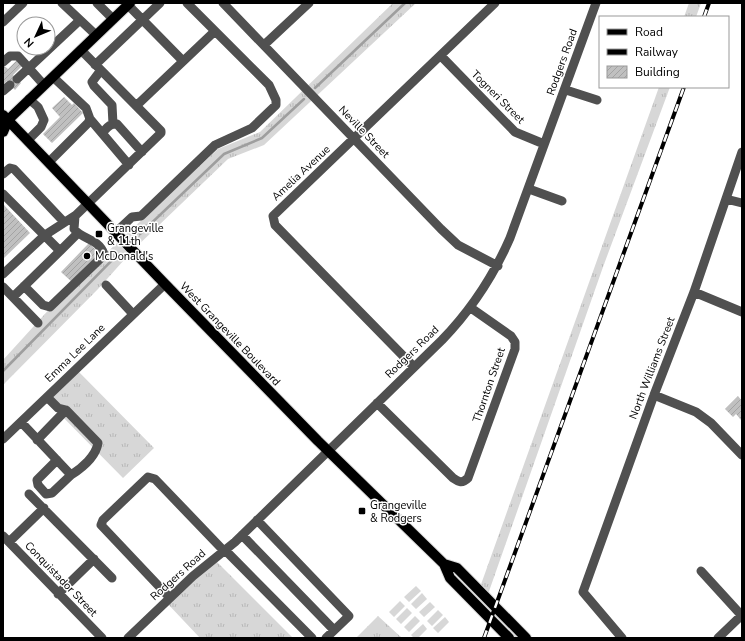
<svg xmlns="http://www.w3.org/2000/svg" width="745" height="641" font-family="'Nunito Sans',sans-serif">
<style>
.grass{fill:url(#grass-tufts)}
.pitch{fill:#d7d7d7}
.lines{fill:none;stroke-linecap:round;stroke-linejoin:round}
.stream{stroke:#9e9e9e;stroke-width:2.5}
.building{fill:url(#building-hatch)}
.major-casing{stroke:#dbdbdb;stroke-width:12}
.minor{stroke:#505050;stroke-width:9}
.major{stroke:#000;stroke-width:10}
.rail-casing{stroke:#000;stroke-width:4}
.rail{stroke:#fff;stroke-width:2.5;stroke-dasharray:8;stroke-linecap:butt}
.poi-dot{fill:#000;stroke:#fff;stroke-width:1.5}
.labels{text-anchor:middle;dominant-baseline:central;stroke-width:3;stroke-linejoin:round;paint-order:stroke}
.street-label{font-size:11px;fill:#000;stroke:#fff}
.poi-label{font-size:11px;fill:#000;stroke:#fff;text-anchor:start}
</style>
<defs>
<pattern id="grass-tufts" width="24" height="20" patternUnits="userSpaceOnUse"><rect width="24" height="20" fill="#d7d7d7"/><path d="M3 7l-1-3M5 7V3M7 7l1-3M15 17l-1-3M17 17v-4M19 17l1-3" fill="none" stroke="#b7b7b7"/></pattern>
<pattern id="building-hatch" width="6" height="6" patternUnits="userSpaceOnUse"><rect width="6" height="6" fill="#c0c0c0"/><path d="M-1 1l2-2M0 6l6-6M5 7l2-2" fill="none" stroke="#a3a3a3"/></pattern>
</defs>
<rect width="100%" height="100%" fill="#fff"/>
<path class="grass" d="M393 3H416L264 145 228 159 133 250 98 289 3 385V360L54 304 102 257 218 149 260 132Z
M689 3H701L696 17H684Z
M659 87H670L603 267 487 597 526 638H509L444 564 479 590Z
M76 369 154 448 123 478 45 399Z
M214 559 293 638H200L166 602Z
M378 616 402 638H356Z"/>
<path class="pitch" d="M416 586 421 591 409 602 404 597Z
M422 593 427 599 416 609 411 604Z
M400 601 405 606 394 617 389 612Z
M430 602 435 607 424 617 419 612Z
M407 608 412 613 401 624 396 619Z
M438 610 443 615 432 626 427 621Z
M415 616 420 621 409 632 404 627Z
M445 617 449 622 438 633 433 628Z
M423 624 427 629 418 638H414L411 635Z"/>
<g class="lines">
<path class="stream" d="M315 88 405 3
M140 234 224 154 262 138 304 99
M3 371 118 254"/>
</g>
<path class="building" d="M17 60 22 66 13 75 21 83 15 90 7 81 3 85V65L8 69Z
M64 97 72 105 74 103 83 113 52 143 43 134 60 117 52 108Z
M3 204 30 233 3 259Z
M89 243 101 255 73 283 61 272Z
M738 396 742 401 741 420 736 414 733 417 725 409Z"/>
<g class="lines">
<defs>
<path id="major" d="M3 115 165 284 318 441 444 564 450 578 509 638
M3 132 8 120 130 3
M444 564 457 568 526 638"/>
</defs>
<use href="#major" class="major-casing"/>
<path class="minor" d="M62 3 96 35
M97 3 113 19
M223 3 441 229 458 245 498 266
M128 5 183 61
M3 22 23 3
M264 45 309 3
M441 56 515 132 544 144
M3 62 10 56H18L44 85
M95 65 160 3
M101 70 92 82 94 86 112 105 113 124
M17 79 80 20
M566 90 597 100
M3 91 10 85
M136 106 215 31
M90 119 129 165
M102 133C107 128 110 123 117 124L142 152
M28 140 41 127 44 120 38 107 29 99
M49 162 88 123 90 119 86 108 53 77
M3 174 10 168 14 169 64 222
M529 189 562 201
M3 194 60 251 13 297
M726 199 742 203
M116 232 132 217 141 216 215 145 252 128 276 105V100L269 85 187 3
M60 251 78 233
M3 274 45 235 76 215 161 133V131L81 50
M106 285 133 314
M24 286 43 305 50 307 102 257 104 254C98 238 83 240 74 229L75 216
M3 287 38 323
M694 292 742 312
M414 367 275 225 273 216 495 3
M654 395 696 412 711 423 742 455
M377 403 453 478C459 482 462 484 468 478L515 349V342L511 336 471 308
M21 422 71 475C82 468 96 456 98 443L66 410 58 408 47 397
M3 439 165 284
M37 440 66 410
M57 460 37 480 38 485 46 494 52 493 71 475
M29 494 112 578
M257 520 349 616 326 638
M242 535 334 630
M3 536 102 638
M9 542 44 508
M225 550 312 638
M701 571 742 616
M58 594 94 559
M170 598 101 525 103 520 148 477 155 479 224 551
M128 638 193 576 235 542 442 340C472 309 493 277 510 238L596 3
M622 638 583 592 654 395 694 292 742 152
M718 638 742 615"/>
<use href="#major" class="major"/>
<defs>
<path id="rail" d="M704 17 709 3
M484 638 684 87"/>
</defs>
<use href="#rail" class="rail-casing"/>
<use href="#rail" class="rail"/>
</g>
<g class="poi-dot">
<rect x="95" y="230" width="8" height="8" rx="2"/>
<circle cx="87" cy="256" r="4"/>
<rect x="358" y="507" width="8" height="8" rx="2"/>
</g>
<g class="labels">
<g class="street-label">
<text transform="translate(562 62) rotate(-70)">Rodgers Road</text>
<text transform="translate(498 97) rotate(45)">Togneri Street</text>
<text transform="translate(364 132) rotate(46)">Neville Street</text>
<text transform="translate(301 173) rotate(-43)">Amelia Avenue</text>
<text transform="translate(230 334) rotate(46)">West Grangeville Boulevard</text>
<text transform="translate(412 352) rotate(-44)">Rodgers Road</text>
<text transform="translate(75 353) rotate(-44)">Emma Lee Lane</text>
<text transform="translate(652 368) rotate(-69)">North Williams Street</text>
<text transform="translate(489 385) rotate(-71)">Thornton Street</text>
<text transform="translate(178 575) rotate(-42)">Rodgers Road</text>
<text transform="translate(61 579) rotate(46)">Conquistador Street</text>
</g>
<g class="poi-label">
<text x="107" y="228">Grangeville<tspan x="107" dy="13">&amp; 11th</tspan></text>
<text x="95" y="256">McDonald's</text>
<text x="370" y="505">Grangeville<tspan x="370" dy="13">&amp; Rodgers</tspan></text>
</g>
</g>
<rect width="745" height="641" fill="none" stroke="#000000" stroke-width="8"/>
<rect x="599" y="16" width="130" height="72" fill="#ffffff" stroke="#999999"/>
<rect x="607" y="29" width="20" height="6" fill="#000000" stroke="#999999"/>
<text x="635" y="36" font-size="12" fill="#000000">Road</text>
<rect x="607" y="49" width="20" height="6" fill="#000000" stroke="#999999"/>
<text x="635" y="56" font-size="12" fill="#000000">Railway</text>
<rect x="607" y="66" width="20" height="12" fill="url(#building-hatch)" stroke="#999999"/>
<text x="635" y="76" font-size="12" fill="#000000">Building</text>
<g transform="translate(36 36) rotate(226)"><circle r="19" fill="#ffffff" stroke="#999999"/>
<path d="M0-3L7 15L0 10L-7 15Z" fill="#000000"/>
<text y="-6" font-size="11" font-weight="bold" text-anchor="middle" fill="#000000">N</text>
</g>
</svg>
